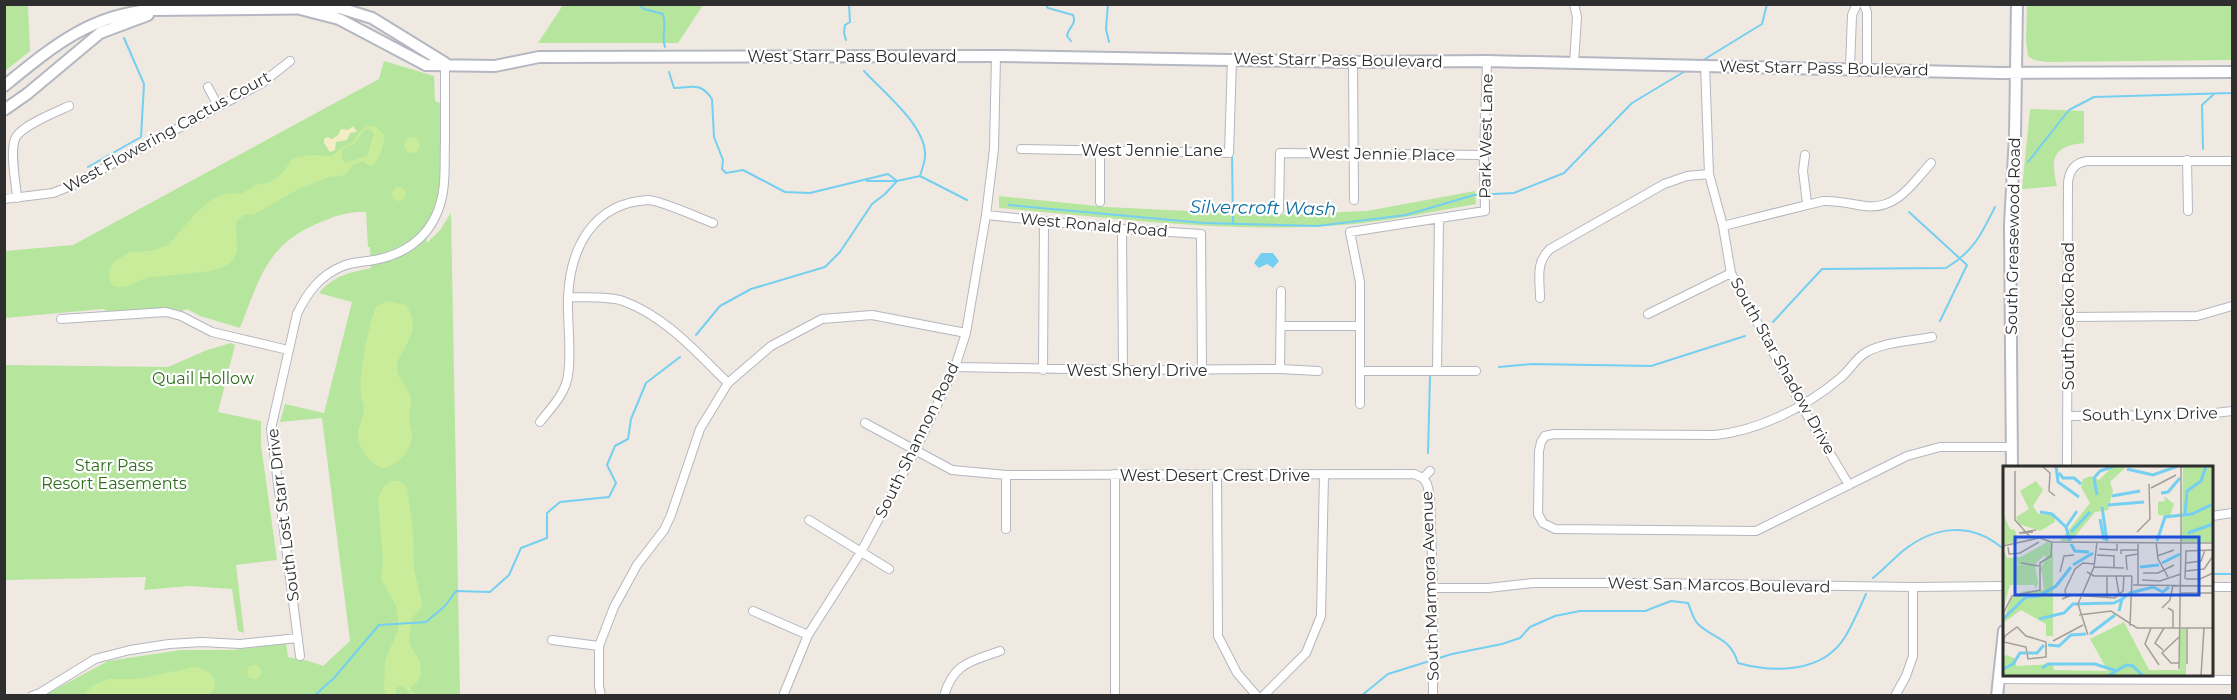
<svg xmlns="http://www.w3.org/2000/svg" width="2237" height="700" font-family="Montserrat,sans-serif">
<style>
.green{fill:#b6e59e}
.sand{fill:#f3ecc5}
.pitch{fill:#c9ec9a;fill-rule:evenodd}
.water{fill:#75cff0}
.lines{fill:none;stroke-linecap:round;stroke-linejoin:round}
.stream{stroke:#75cff0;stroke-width:2}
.street-casing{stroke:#b4b7c1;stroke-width:10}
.secondary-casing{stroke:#b4b7c1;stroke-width:14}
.street{stroke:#fff;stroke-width:8}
.secondary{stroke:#fff;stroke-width:10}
.labels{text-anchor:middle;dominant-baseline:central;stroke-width:4.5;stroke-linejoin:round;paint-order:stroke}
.street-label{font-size:16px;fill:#2e2e2e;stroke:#fff}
.park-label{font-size:16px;fill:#2c6e1b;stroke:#fff}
.water-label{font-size:18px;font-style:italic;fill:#0d6fa3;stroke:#fff}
.inset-river{fill:none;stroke:#75cff0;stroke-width:3}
.inset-road{fill:none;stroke:#a29e99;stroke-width:1.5}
.view{fill:#1d4ed8;fill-opacity:0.15;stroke:#1d4ed8;stroke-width:3}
.inset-edge{fill:none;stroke:#2e2e2e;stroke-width:3}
</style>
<rect width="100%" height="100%" fill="#efe9e1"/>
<path class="green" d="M5 4 28 5 30 51 5 71Z
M563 5V4L703 5 678 43H538Z
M2027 5H2232V60L2047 62 2034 60 2028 56 2026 41Z
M384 61 434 76 435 101 445 105 444 184 426 233 427 243 440 230 451 213 460 695H45L108 661 181 650H232L286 643 288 657 309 661 323 666 350 641 322 418 280 422 285 404 324 413 352 302 319 293C335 275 348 273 371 268L370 247H368L366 212C352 211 339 215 326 220 267 242 261 275 240 328L200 316 187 309 182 311 178 310 118 316 103 309 5 318V251L73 245 379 79Z
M2030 109 2084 111V143C2053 146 2050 158 2057 186L2022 189Z
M1475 191 1476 204C1436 211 1395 220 1354 224 1236 235 1117 218 999 208V196L1106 207 1270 215 1367 211Z
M231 343 235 345 218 412 261 421V445L277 560 236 565 244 633 238 631 232 589 189 586 144 590 146 577 5 580V365L168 367 207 350Z"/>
<path class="sand" d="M353 126 357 132 350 133 347 140 336 142 335 150 330 152 324 143V139L327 137 332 139 338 135 341 129 348 130Z"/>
<path class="pitch" d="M368 126H374L385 135 381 153 374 165H368L363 161 353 165 345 175 326 178 299 189 254 214 244 215 236 222C235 236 242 253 230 263 216 275 166 274 147 278 135 281 128 289 116 287L110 283 109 270 115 261 130 252 151 251 168 245 196 213 210 201 223 194 243 193 255 185 269 183 283 172 293 158 311 155 332 156 340 149 353 142 360 131ZM370 129 374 134 367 156 345 163 342 158V150L356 142 364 130Z
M404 145a8 8 0 1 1 16 0a8 8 0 1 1-16 0Z
M392 194a7 7 0 1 1 14 0a7 7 0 1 1-14 0Z
M387 301 406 305C426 336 394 352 397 370 398 379 407 386 410 395 413 403 409 409 409 418 409 424 412 430 412 436 411 452 397 466 383 468 369 464 356 446 358 431 360 423 364 417 364 408 363 404 361 399 361 395 359 371 368 329 376 307Z
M391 481H400L407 487 413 531 414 569 422 603 421 608 412 618 409 640 412 649 420 661 421 675 417 682 411 687V691L416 695H412L402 686 397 687 395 695H387L384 690 385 661 398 630V617L396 606 381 579 383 562 378 499 384 486Z
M247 672a7 7 0 1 1 14 0a7 7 0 1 1-14 0Z
M194 667C209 669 223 680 210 694L83 695 94 685 109 679H138Z"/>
<path class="water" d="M1261 253H1273L1279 261 1273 268 1267 264 1259 268 1254 263Z"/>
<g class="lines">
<path class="stream" d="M638 4 644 9 663 14C667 26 661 36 665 47
M1045 4 1048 8 1073 15C1077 25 1068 27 1067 36L1071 41
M1108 4 1106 29 1109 42
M846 40 844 33 845 25 850 22 849 4
M1700 62 1762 24 1767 4
M864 71C882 91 924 124 925 153 926 160 922 169 920 176
M669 72 674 88C691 88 700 81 712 99L714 137 723 160 722 169 726 173 743 170 785 192 810 193 888 174 897 181
M2203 149 2202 105 2214 94
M1232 155 1233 223
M2028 162 2069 110 2094 97 2232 93
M88 167 141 137 144 84 124 38
M867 181H897
M1009 205 1204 223 1317 226 1406 215 1474 195 1514 193 1564 173 1632 103 1687 70
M1909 212 1967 265 1940 321
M1773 322 1822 269 1946 268C1973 252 1981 235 1995 207
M696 335 720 306 751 289 825 267 840 252 872 204 885 194 897 181 920 176 967 200
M1499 367 1532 364 1651 366 1745 336
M1428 453 1430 376
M2212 574H2232
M1873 578C1884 569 1893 559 1904 550 1935 526 1970 522 2001 547
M314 696 334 678 379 625 426 622 445 606 456 591 490 592 509 575 521 548 547 538V513L560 502 609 497 616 483 607 465 615 446 628 439 631 419 646 383 680 357
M1361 696 1388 674 1452 654 1502 644 1520 638 1530 627 1555 616 1580 611H1645L1671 601 1688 603C1691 610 1693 619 1698 624 1715 640 1730 637 1738 663 1774 673 1823 673 1845 637 1853 624 1859 609 1866 594"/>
<defs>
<path id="street" d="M1574 4 1577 17 1574 63
M1864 4 1867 12V69
M1353 62 1354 200
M1705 65 1709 174 1723 226 1731 273 1801 405 1849 485
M1850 68 1852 15 1857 4
M208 87 218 106
M1021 149 1229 153 1232 59
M1805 155 1803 171 1807 203
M2187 160 2188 211
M17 198C16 183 9 149 16 137 23 125 56 112 69 106
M4 199 53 193 73 185 262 83 290 61
M1100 202V151
M1279 210 1280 153 1484 155
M986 215 1122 229 1201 234 1202 369
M1723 226 1823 201C1837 200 1850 204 1865 206 1897 210 1912 184 1931 163
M1122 229 1123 370
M568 297C583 298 609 296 623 301 665 316 697 353 728 383
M1540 298C1540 279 1535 263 1550 249L1664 184 1687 176 1709 174
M1648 314 1731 273
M2068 317 2197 316 2232 306
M61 319 166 312 181 316 212 332 288 350
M1281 326H1359
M955 367 1123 370 1280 369 1318 371
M1280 369 1281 291
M1043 370 1044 221
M1437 370 1439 219
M1361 371H1476
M1360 404V282L1350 232 1485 211 1484 155 1487 61
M2068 416 2198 415 2232 411
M540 422C551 408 566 393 568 375 572 350 567 323 568 298 570 248 593 203 648 200 660 200 699 218 713 223
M865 423 952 470 1006 475 1414 474 1423 478
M1545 436 1554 434 1715 435C1758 431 1806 407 1839 379 1849 372 1854 360 1865 353 1883 342 1911 341 1932 337
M2067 468 2068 182C2070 170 2074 163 2087 161H2232
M1115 474V696
M1217 475 1218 636 1237 673 1257 696
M1423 478 1427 484 1430 496 1433 588V696
M1423 478 1430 471
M2212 516 2232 513
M809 520 889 569
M1543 523 1555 529 1756 531 1907 456 1940 447H2011
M1543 523 1538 514 1539 451 1541 442 1545 436
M1006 529V475
M2212 587H2232
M1433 588H1488L1533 583H1648L1913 587 2004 586
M753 611 808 635
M552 640 599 646
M300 656 271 429 297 314C307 293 320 275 343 266 353 262 364 262 374 260 402 255 426 240 437 213 447 190 444 165 445 141 445 115 445 89 445 64
M1999 679 2232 680
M32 696 40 693 95 659 130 650 169 644 202 642 240 644 298 638
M601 696 599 686V646L614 607 637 565 664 530 671 515 700 429 728 383 771 346 822 319 872 315 966 333
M783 696 808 635 861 552 915 451 955 367 966 333 986 215 994 149 996 56
M944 696C953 663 972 661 1000 651
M1263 696 1306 653 1321 616 1324 475
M1895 696 1906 676 1913 656V587"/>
<path id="secondary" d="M300 9 339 19 426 65 495 66 539 57 996 56 1353 62 1487 61 2000 73 2232 72
M4 86C51 48 89 15 151 10L340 8 372 18 445 63
M4 110 27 94 100 33 148 15
M2012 468 2010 224 2015 136 2017 4
M1997 696 2004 631"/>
</defs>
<use href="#street" class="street-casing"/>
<use href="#secondary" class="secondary-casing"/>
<use href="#street" class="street"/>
<use href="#secondary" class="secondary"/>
</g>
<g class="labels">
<g class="street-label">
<text x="852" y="56">West Starr Pass Boulevard</text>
<text transform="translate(1338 60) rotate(1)">West Starr Pass Boulevard</text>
<text transform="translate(1824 68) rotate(1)">West Starr Pass Boulevard</text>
<text transform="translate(167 132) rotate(-29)">West Flowering Cactus Court</text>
<text transform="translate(1486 136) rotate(-89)">Park West Lane</text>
<text x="1152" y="150">West Jennie Lane</text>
<text transform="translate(1382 154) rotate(1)">West Jennie Place</text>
<text transform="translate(1094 225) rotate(5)">West Ronald Road</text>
<text transform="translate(2013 236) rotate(-89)">South Greasewood Road</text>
<text transform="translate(2068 316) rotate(-90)">South Gecko Road</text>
<text transform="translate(1783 366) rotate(61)">South Star Shadow Drive</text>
<text x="1137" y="370">West Sheryl Drive</text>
<text transform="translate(2150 414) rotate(-1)">South Lynx Drive</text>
<text transform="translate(917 440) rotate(-64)">South Shannon Road</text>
<text x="1215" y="475">West Desert Crest Drive</text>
<text transform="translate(283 515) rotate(-97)">South Lost Starr Drive</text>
<text transform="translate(1719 585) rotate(1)">West San Marcos Boulevard</text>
<text transform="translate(1430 586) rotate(-92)">South Marmora Avenue</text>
</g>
<g class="park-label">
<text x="203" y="378">Quail Hollow</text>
<text x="114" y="465">Starr Pass<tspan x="114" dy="18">Resort Easements</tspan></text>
</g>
<g class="water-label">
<text transform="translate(1263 208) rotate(1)">Silvercroft Wash</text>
</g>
</g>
<g transform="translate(2003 466)">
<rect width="210" height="210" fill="#efe9e1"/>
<path d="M110 0H124L107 16 110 25 105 44 92 46 68 75H57L87 37 78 21 80 13 88 10 96 14ZM180 0H210V76H179ZM33 15 40 24 30 40 35 48 52 49V56L37 65 16 58 13 51 26 43 17 25ZM161 30 171 38 167 50 155 49V36L162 35ZM0 47 7 63 12 64 15 75 0 79ZM44 76 48 77 50 89V170H43V158L18 144 0 157 8 132 21 125 41 124 39 106H35L43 93 42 89 32 98H8L32 99 35 117 33 123 31 119H7L0 144V82L4 92 18 91ZM121 156 146 204H177V163H183V210H0V191L4 189 13 193V200L50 198 51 204 105 205 87 173Z" fill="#b6e59e"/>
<path class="inset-river" d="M53 0 55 16 76 31M124 3 150 9 175 0M56 7 60 12H71L78 18M158 27 165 26 177 12M94 29 91 12 97 5 112 0M109 30 137 25M105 39 141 36M99 41 104 75M37 46 49 48 63 61 67 75M182 49 184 25 198 15 203 0M97 53 101 74M63 61 74 45M68 66 87 46M185 67 210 58M154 75 162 51 189 48 210 38M68 78 72 85 86 86M159 97 177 88M70 99 90 87M137 101 156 99M116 145 119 133 127 127 150 121 160 126 166 121M0 153 23 131 36 130 53 120 68 101M36 153 61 147 70 138 111 137 119 133M87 168 112 149M45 179 56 180 68 169 83 168M25 187H34L41 179M39 202 45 198H92L114 205M0 203 10 198 17 187H23M105 210 123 199 130 200 140 210"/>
<path class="inset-road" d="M39 0 47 7 46 25 52 30M178 0V77H210M12 5V54L28 72M148 22 173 9M30 66 16 67 33 64M134 66 147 53 146 18M37 72 48 76 178 77 176 203M135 76V119M153 76 155 93 165 111M0 80 36 72M5 81 6 88 17 87 36 76M96 83 114 84V76M118 88V84H135M94 89 111 90V101M154 90 171 84M18 97 36 100M183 97 198 95 202 84M91 101 121 102M124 104 123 90 135 88M183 105 201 103 210 90M57 106 61 90 71 89M84 106 91 110H129M140 107H155L171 99M104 110V132M113 110 116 128M182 113 183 85 210 84M183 113H197L210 107M139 114 157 115 178 108M130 119 210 120M37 125V97L48 90 49 76M177 127H210M63 131 62 124 72 103 80 97 92 98M59 133 69 129 112 132 120 125 121 110M159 142 167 134 170 119M165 142 170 145V162M0 148 9 130 37 124M76 149 108 145 134 162H210M127 160 129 110M148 162 142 178 156 199M85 169 75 138 91 101 94 76M50 175 80 159M0 178 2 170 14 161 23 170 43 176V191L25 193 23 181 1 176M160 184 152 177 161 162M176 197H168L159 187 176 171M184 198V162M198 210 201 162"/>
<path class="view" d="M12 71H196V129H12Z"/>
<rect width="210" height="210" class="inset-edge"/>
</g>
<rect width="2237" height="700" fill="none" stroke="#2e2e2e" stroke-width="12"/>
</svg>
